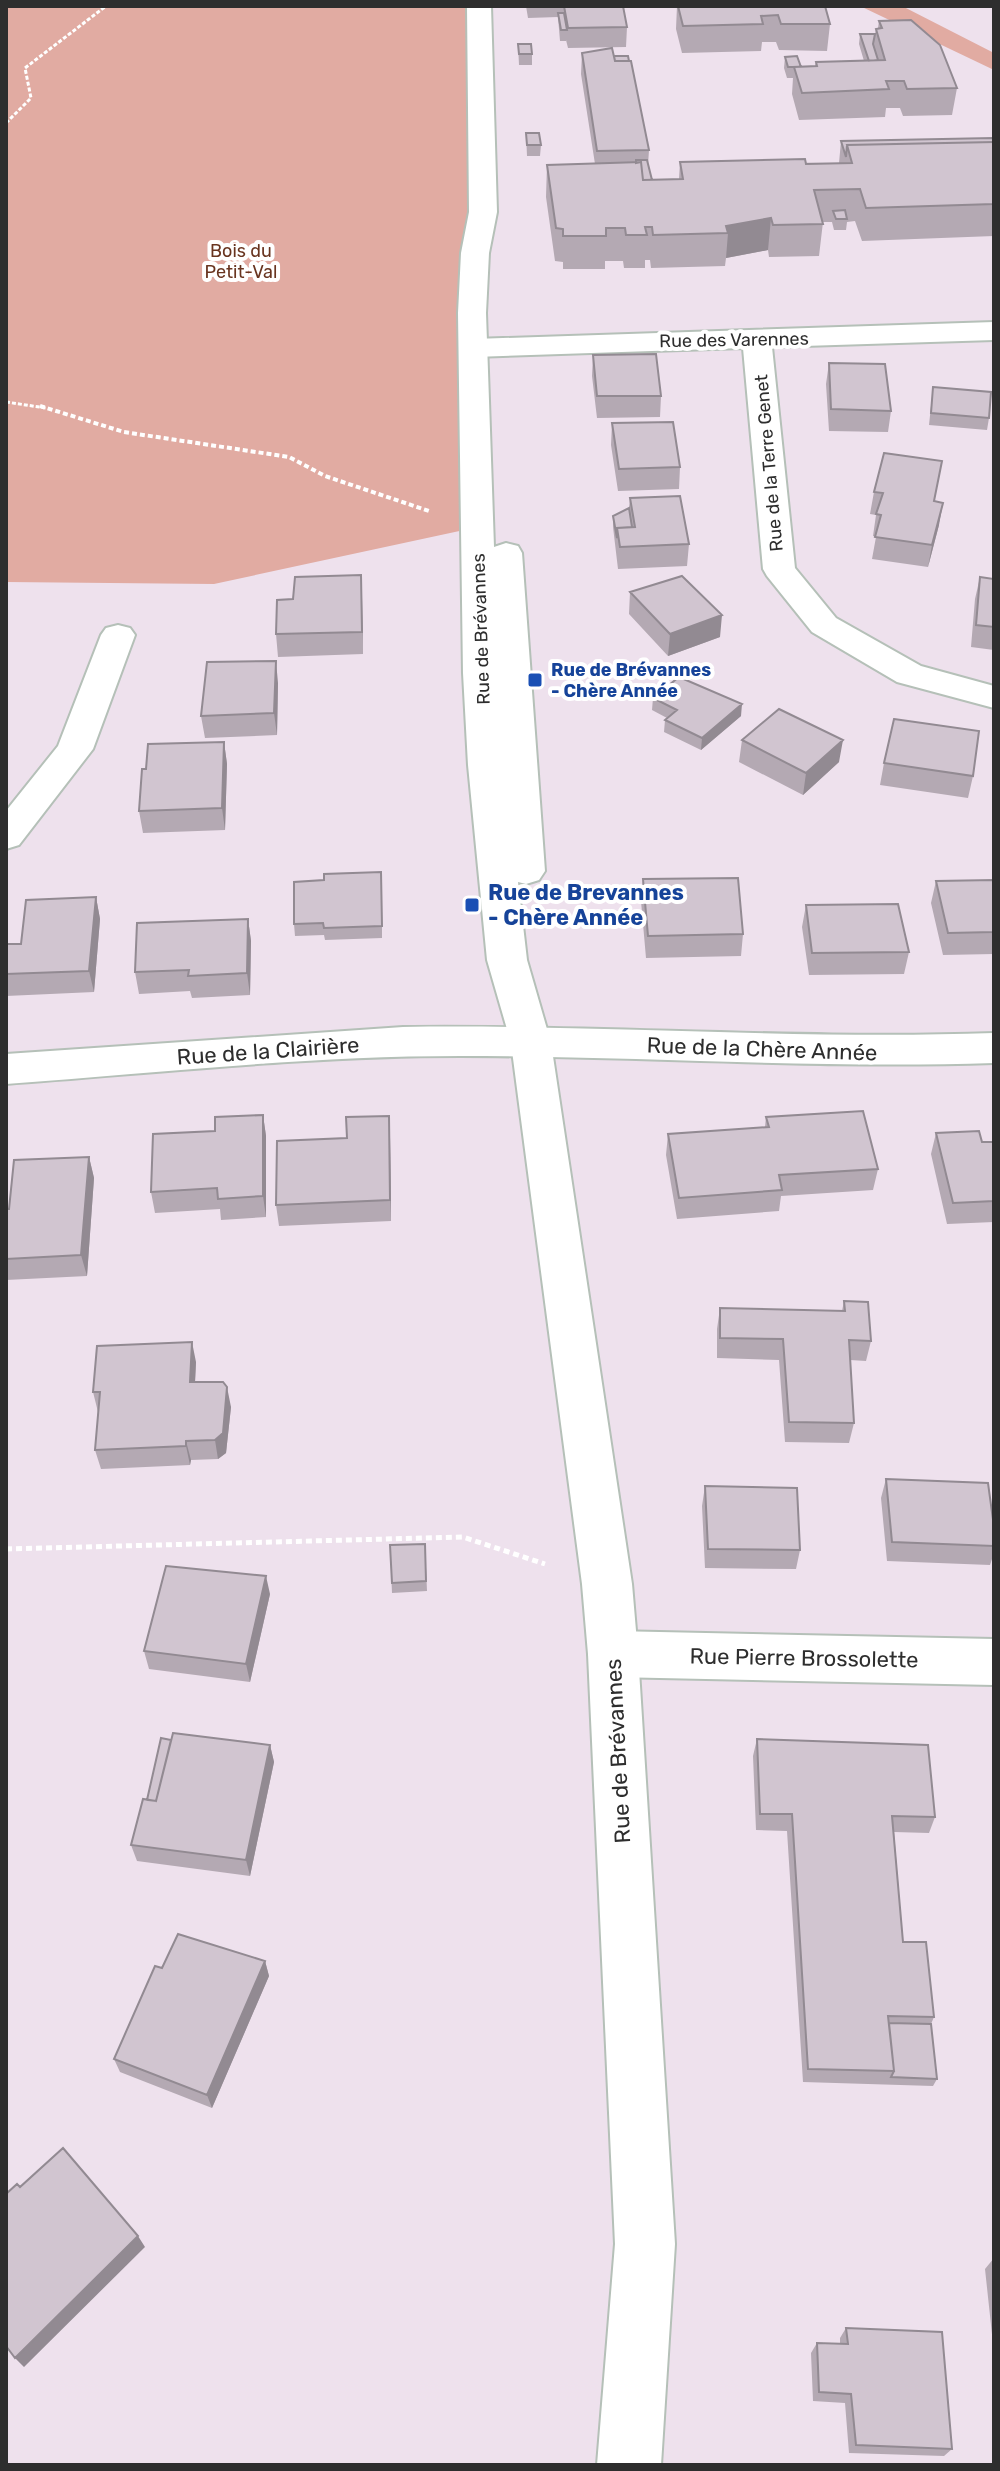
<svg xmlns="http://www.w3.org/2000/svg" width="1000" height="2471" font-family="Rubik,sans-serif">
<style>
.green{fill:#e1aba2}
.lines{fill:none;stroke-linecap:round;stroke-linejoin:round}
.minor-casing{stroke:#b5c0b8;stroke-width:4}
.tertiary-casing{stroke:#b5c0b8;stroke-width:4}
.path-far2{stroke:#fff;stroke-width:3;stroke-dasharray:4 2;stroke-linecap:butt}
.path-far1{stroke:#fff;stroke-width:4;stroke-dasharray:5 3;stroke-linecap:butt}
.path{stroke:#fff;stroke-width:5;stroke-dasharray:6 4;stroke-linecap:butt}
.minor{fill:#fff;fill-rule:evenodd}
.tertiary{fill:#fff;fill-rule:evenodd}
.wall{fill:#b4a9b3}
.shaded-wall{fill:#928a92}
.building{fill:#d1c5d0;stroke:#928a92;stroke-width:2}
.transit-dot{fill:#1a4fb4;stroke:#fff;stroke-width:3}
.labels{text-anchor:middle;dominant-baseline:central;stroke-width:8;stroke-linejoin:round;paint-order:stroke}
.far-park-label{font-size:18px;fill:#693520;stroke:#fff}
.far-street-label{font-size:18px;fill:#2e2e2e;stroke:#fff}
.far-transit-label{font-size:18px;font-weight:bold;fill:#164399;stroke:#fff;text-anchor:start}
.transit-label{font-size:22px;font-weight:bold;fill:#164399;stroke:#fff;text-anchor:start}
.street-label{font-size:22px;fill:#2e2e2e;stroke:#fff}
</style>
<rect width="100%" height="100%" fill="#eee1ed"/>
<path class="green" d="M6 6H466L480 90 478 527 214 584 6 582Z
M860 6H902L994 53V70Z"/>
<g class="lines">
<defs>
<path id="minor" d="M994 322V340L772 347 795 568 836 618 921 666 994 686V708L897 682 812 632 767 576 763 569 743 348 474 357 464 354 459 348 464 342 474 339Z
M118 625 130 628 135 635 93 749 19 845 6 849V811L58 746 101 635 106 628Z
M403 1027C600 1024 797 1040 994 1033V1063C816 1069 638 1056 460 1056 308 1056 157 1073 6 1084V1054Z
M613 1631 994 1639V1685L613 1677 595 1670 588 1654 595 1638Z"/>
<path id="tertiary" d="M467 6H491L497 212 489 253 486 313 494 547 506 543 518 546 522 553 545 871 539 880 526 884 518 882 527 960 551 1043 632 1584 638 1654 675 2244 661 2465H597L615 2244 588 1654 582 1584 511 1043 487 960 468 765 463 673 458 313 461 253 469 212Z"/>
</defs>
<use href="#minor" class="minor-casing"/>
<use href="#tertiary" class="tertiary-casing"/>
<path class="path-far2" d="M6 123 31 98 25 68 106 6
M6 402 46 408"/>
<path class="path-far1" d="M40 406 124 432 289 457 325 476 429 511"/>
<path class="path" d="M6 1549 463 1537 545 1564"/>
<use href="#minor" class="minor"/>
<use href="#tertiary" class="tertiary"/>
</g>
<path class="wall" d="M526 6H623L627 27 626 47 568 48 566 40V41H560L558 17 528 18Z
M677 6H825L830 24 827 51 779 50 776 42H762L761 51 682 53 676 29Z
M879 21 957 88 952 115 903 116 900 108H886L885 117 799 120 792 94 793 78H787L784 68 785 57 801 67 815 66 816 62 864 61 859 44 860 34H875L876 29 878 28Z
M518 44 532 54V65H519Z
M582 53 614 56 649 150 648 165 652 180 679 179 680 162 839 163 841 141 994 140V236L862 241 855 221 847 222 846 230H834L832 222H823L819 256 769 257 768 250 726 258 725 266 651 268 650 260H645V268H624L623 261H605V269H563V262L555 261 546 197 547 165 595 164 581 74Z
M526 133 541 145 540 156H527Z
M593 355 661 396 660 417 597 418 592 376Z
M829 363 891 411 888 432 829 431 826 384Z
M933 387 989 418 987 430 929 425Z
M612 423 680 467 679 489 618 491 611 445Z
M874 492 934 501 939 525 928 567 872 559 876 537 873 536 876 515 870 514Z
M630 498 689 544 687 566 618 569 613 527V516L629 508Z
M361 575 363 654 278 657 276 634 293 599Z
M980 577 994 579V650L971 647 975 599Z
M630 592 720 637 668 656 629 614Z
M278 683 277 735 205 738 201 716Z
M653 698 741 716 701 750 664 732 665 720 667 718 652 710Z
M742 740 839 762 803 795 739 762Z
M224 742 227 764 225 830 143 833 139 811 146 769Z
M884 763 973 776 968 798 880 785Z
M643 879 743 934 741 956 646 958 641 901Z
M994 880V954L943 955 931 903 936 881Z
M382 884V938L325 940 324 935 295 936 294 924Z
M96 897 100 919 94 992 6 996V944H21Z
M806 905 909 952 904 974 809 975 802 927Z
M248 919 251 941 250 995 192 998 190 991 139 994 135 972Z
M263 1115 266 1136V1217L221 1220 220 1209 155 1213 151 1192 215 1131Z
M766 1117 878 1169 873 1190 781 1196 779 1211 677 1219 666 1155 668 1134 765 1127Z
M936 1133 982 1142H994V1222L947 1224 931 1154Z
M390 1137 391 1221 279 1226 276 1205Z
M89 1157 94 1178 87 1276 6 1280V1209H9Z
M844 1301 871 1341 866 1361 850 1360 854 1423 849 1443 785 1442 779 1360 717 1358V1329L720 1308 842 1311Z
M196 1362 195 1382 231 1407 226 1453 218 1459 191 1460 190 1465 101 1469 95 1450 98 1412 93 1392Z
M886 1479 994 1527V1553L990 1565 887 1561 881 1498Z
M705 1486 800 1550 796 1569 705 1568 702 1506Z
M425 1544 427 1591 392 1593 390 1545Z
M270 1594 250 1682 149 1669 144 1651Z
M757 1739 935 1817 929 1833 894 1832 903 1942 934 2017 931 2024 937 2079 933 2086 803 2082 787 1831 756 1830 753 1756Z
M171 1740 270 1745 274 1762 250 1876 137 1861 131 1845Z
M265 1961 269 1976 212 2108 120 2072 114 2059 162 1968Z
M994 2258V2353L985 2269Z
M846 2328 952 2449 944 2456 849 2453 845 2403 813 2401 811 2353 817 2343 840 2344V2338Z"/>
<path class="shaded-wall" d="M771 218 768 250 726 258 728 233 726 226Z
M943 503 939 525 928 567 932 545Z
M361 575 362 597 363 654 362 632Z
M722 615 720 637 668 656 670 634Z
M276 661 278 683 277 735 274 713Z
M742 704 741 716 701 750 702 738Z
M843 740 839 762 803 795 806 773Z
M224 742 227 764 225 830 222 808Z
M96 897 100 919 94 992 89 971Z
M248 919 251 941 250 995 247 973Z
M263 1115 266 1136V1217L263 1196Z
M389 1116 390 1137 391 1221 390 1200Z
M89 1157 94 1178 87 1276 81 1255Z
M192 1342 196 1362 194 1402 190 1382Z
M227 1387 231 1407 226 1453 218 1459 215 1440Z
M186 1441 191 1460 190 1465 186 1446Z
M266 1576 270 1594 250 1682 246 1664Z
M270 1745 274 1762 250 1876 246 1860Z
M265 1961 269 1976 212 2108 207 2095Z
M138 2236 145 2247 24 2367 15 2358Z"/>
<path class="building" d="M564 6H623L627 27 568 28Z
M678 6H825L830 24H781L778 15 761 16 763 24 683 26Z
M558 13H564L567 30H561Z
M911 20 940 45 957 88 907 89 904 81H886L889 89 802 93 794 67 817 66 816 62 885 60 876 29 882 28 879 21Z
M860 34H875L873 44 878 60 869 61Z
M518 44H531L532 54H519Z
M612 48 615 61H631L649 150 597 151 582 53Z
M614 56H628L629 61H615Z
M797 56 801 67H788L785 57Z
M526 133H539L541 145H527Z
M993 138 994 142 847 145 846 157 841 141Z
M994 142V204L866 208 860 189 814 190 823 224 773 225 771 218 726 226 728 233 653 235 652 227H645L647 235H626L625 228H606V236H563V229L556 228 547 165 641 162 643 180 683 179 680 162 805 159 806 164 852 163 847 145Z
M636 160H647L652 180H643L641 162 636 163Z
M845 210 847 219H836L833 211Z
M656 354 661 396H597L593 355Z
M829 363 885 364 891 411 831 409Z
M933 387 991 392 989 418 931 413Z
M673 422 680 467 619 469 612 423Z
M884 453 942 461 934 501 943 503 932 545 875 537 881 515 876 514 883 493 874 492Z
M680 496 689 544 620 547 617 528 635 527 630 498Z
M629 508 632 527 617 528V538L613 516Z
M361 575 362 632 276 634 277 600 293 599 295 577Z
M682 576 722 615 670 634 630 592Z
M980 577 994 579V627L976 625Z
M276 661 274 713 201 716 207 662Z
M679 677 742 704 702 738 665 720 677 710 653 698Z
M779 709 843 740 806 773 742 740Z
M894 719 979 731 973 776 884 763Z
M224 742 222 808 139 811 142 769H146L148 744Z
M381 872 382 926 324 928 323 923 294 924V882L324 880V874Z
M738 878 743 934 648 936 643 879Z
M994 880V932L948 933 936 881Z
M96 897 89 971 6 974V944H21L26 900Z
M898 904 909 952 812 953 806 905Z
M248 919 247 973 188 976 189 970 135 972 137 923Z
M863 1111 878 1169 779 1175 782 1190 679 1198 668 1134 769 1127 766 1117Z
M263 1115V1196L218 1199 217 1188 151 1192 153 1134 215 1131V1117Z
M389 1116 390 1200 276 1205 277 1141 347 1138 346 1117Z
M979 1131 982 1142H994V1201L953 1203 936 1133Z
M89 1157 81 1255 6 1259V1209H9L14 1160Z
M844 1301 868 1302 871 1341 849 1340 854 1423 789 1422 783 1339 720 1338V1308L845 1311Z
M192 1342 190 1382H223L227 1387 223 1433 215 1440 186 1441V1446L95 1450 100 1392H93L97 1346Z
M886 1479 988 1483 994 1527V1546L892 1542Z
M705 1486 797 1488 800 1550 708 1549Z
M425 1544 426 1581 392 1583 390 1545Z
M166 1566 266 1576 246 1664 144 1651Z
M173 1733 270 1745 246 1860 131 1845 143 1799 156 1801Z
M161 1738 171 1740 156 1801 147 1800Z
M757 1739 928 1745 935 1817 892 1816 903 1942H926L934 2017 888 2016 894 2071 808 2069 792 1814H760Z
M178 1934 265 1961 207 2095 114 2059 155 1966 162 1968Z
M889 2023 931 2024 937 2079 891 2077 894 2071Z
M63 2148 138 2236 15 2358 6 2346V2194L17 2184 20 2187Z
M846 2328 942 2332 952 2449 856 2445 851 2394 819 2392 817 2343 848 2344Z"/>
<g class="transit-dot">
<rect x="527" y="672" width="16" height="16" rx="4"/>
<rect x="464" y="897" width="16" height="16" rx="4"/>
</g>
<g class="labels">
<g class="far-park-label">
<text x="241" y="251">Bois du<tspan x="241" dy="21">Petit-Val</tspan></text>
</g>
<g class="far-street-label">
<text transform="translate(734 340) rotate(-1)">Rue des Varennes</text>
<text transform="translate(769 463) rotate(-95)">Rue de la Terre Genet</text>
<text transform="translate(481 629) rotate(-92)">Rue de Brévannes</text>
</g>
<g class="far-transit-label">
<text x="551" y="670">Rue de Brévannes<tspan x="551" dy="21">- Chère Année</tspan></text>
</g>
<g class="transit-label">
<text x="488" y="892">Rue de Brevannes<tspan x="488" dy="25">- Chère Année</tspan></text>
</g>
<g class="street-label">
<text transform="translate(762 1049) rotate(2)">Rue de la Chère Année</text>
<text transform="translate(268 1051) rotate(-4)">Rue de la Clairière</text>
<text transform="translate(804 1658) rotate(1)">Rue Pierre Brossolette</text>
<text transform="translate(618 1751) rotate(-93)">Rue de Brévannes</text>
</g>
</g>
<rect width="1000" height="2471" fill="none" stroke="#2e2e2e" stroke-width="16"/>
</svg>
